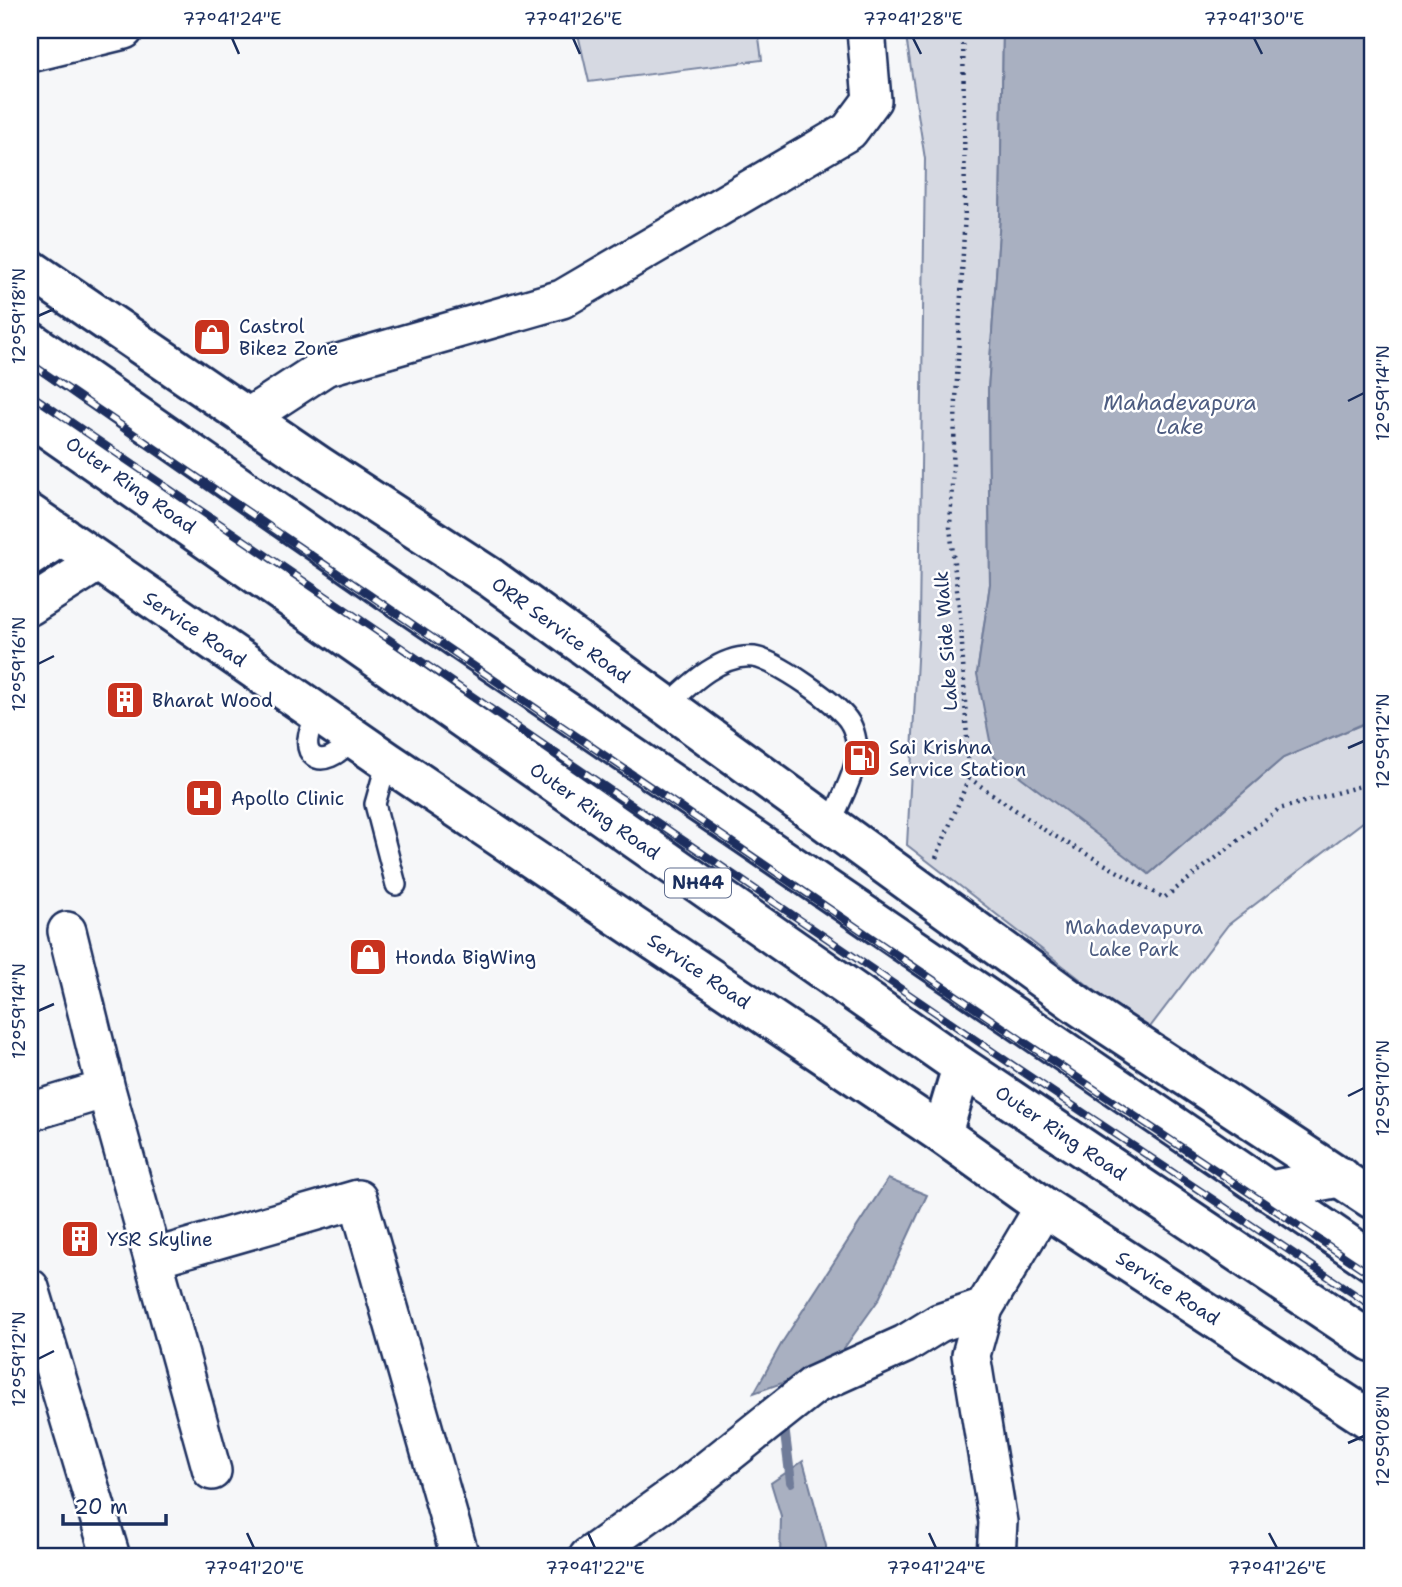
<svg xmlns="http://www.w3.org/2000/svg" width="1402" height="1587" font-family="'Shantell Sans',sans-serif">
<style>
.green{fill:#d6d9e2;stroke:#7884a0;stroke-width:2}
.water{fill:#a9b0c1;stroke:#707c99;stroke-width:2}
.lines{fill:none;stroke-linecap:round;stroke-linejoin:round}
.stream{stroke:#707c99;stroke-width:10}
.lane-casing{stroke:#1b2f5e;stroke-width:24}
.street-casing{stroke:#1b2f5e;stroke-width:42}
.secondary-casing{stroke:#1b2f5e;stroke-width:44}
.highway-casing{stroke:#1b2f5e;stroke-width:44}
.path{stroke:#1b2f5e;stroke-width:4.5;stroke-dasharray:2 5;stroke-linecap:butt}
.lane{stroke:#fff;stroke-width:19}
.street{stroke:#fff;stroke-width:37}
.secondary{stroke:#fff;stroke-width:38}
.highway{stroke:#fff;stroke-width:38}
.rail-casing{stroke:#1b2f5e;stroke-width:8}
.rail{stroke:#fff;stroke-width:5;stroke-dasharray:16;stroke-linecap:butt}
.ticks{fill:none;stroke:#1b2f5e;stroke-width:2.5}
.labels{text-anchor:middle;dominant-baseline:central;stroke-width:5;stroke-linejoin:round;paint-order:stroke}
.shield{fill:#fff;stroke:#5f6d8e;stroke-width:2}
.shield-label{font-size:18px;font-weight:bold;fill:#1b2f5e}
.poi-label{font-size:19px;fill:#1b2f5e;stroke:#fff;text-anchor:start}
.street-label{font-size:19px;fill:#1b2f5e;stroke:#fff}
.park-label{font-size:19px;fill:#4a5a7f;stroke:#fff}
.water-label{font-size:21px;font-style:italic;fill:#4d5c81;stroke:#fff}
.neatline{fill:none;stroke:#1b2f5e;stroke-width:2.5}
.ticks-label{font-size:18px;text-anchor:middle;fill:#1b2f5e}
</style>
<rect width="100%" height="100%" fill="#f6f7f9"/>
<filter id="ink" filterUnits="userSpaceOnUse"><feTurbulence type="fractalNoise" baseFrequency=".0143" numOctaves="2"/><feDisplacementMap in="SourceGraphic" scale="14" xChannelSelector="R" yChannelSelector="G"/><feConvolveMatrix kernelMatrix="1 2 1 2 8 2 1 2 1" color-interpolation-filters="sRGB"/></filter>
<g filter="url(#ink)">
<path class="green" d="M577 30H758L762 60 589 82Z
M905 30H1003L1000 218 988 390 990 584 977 674 1149 874 1283 758 1372 720V815L1228 925 1147 1031 907 845 919 623 925 159Z"/>
<path class="water" d="M1003 30H1372V720L1283 758 1149 874 993 756 977 674 990 584 988 390 1000 218Z
M888 1179 927 1195 879 1299 832 1365 754 1393 783 1341Z
M803 1461 826 1546V1557H780L781 1516 771 1483Z"/>
<g class="lines">
<path class="stream" d="M783 1418 791 1482"/>
<defs>
<path id="lane" d="M667 706C688 686 721 653 754 657 775 660 840 704 850 723 854 729 857 742 857 749 858 769 838 805 830 825
M319 714C290 754 322 779 353 737
M387 761 375 804 396 885"/>
<path id="street" d="M30 53 124 30
M247 418 325 367 562 299 849 131 872 100 866 30
M30 557 62 536
M30 606 97 563
M67 931 106 1089 212 1471
M30 1112 106 1089
M153 1258 358 1199 460 1557
M30 1288 111 1557
M588 1557 690 1484 814 1385 905 1344 939 1323 984 1308
M996 1557 998 1522 971 1355 984 1308 1044 1207"/>
<path id="secondary" d="M30 269 319 466 491 578 1081 1007 1372 1199
M30 514 387 761 942 1134 1044 1207 1372 1421"/>
<path id="highway" d="M30 341 389 591 1372 1261
M30 416 962 1067 1372 1342
M942 1134 962 1067
M1268 1191 1341 1177"/>
</defs>
<use href="#lane" class="lane-casing"/>
<use href="#street" class="street-casing"/>
<use href="#secondary" class="secondary-casing"/>
<use href="#highway" class="highway-casing"/>
<path class="path" d="M963 30 965 210 950 527 961 625 969 778 1046 831 1164 898 1279 809 1364 785 1372 780
M936 858 969 778"/>
<use href="#lane" class="lane"/>
<use href="#street" class="street"/>
<use href="#secondary" class="secondary"/>
<use href="#highway" class="highway"/>
<defs>
<path id="rail" d="M30 363 1023 1041 1372 1275
M30 394 1008 1062 1372 1306"/>
</defs>
<use href="#rail" class="rail-casing"/>
<use href="#rail" class="rail"/>
</g>
</g>
<path class="ticks" d="M232 38 239 54M573 38 580 54M913 38 921 54M1254 38 1262 54M38 316 54 309M1348 401 1364 393M38 664 54 656M1348 748 1364 741M38 1011 54 1004M1348 1096 1364 1088M38 1359 54 1351M1348 1443 1364 1436M247 1533 254 1548M588 1533 595 1548M929 1533 936 1548M1269 1533 1277 1548"/>
<defs>
<symbol id="shop-square" viewBox="-11 -11 22 22"><rect x="-9" y="-9" width="18" height="18" rx="4" fill="#c8321e" stroke="#fff"/><path d="M-5-2.5h2.3a2.7 3.5 0 0 1 5.4 0H5L5.5 6h-11ZM-1.5-2.5h3a1.5 2.3 0 0 0-3 0Z" fill="#fff"/></symbol>
<symbol id="building-square" viewBox="-11 -11 22 22"><rect x="-9" y="-9" width="18" height="18" rx="4" fill="#c8321e" stroke="#fff"/><path d="M-4-6H4V6H1V3H-1V6H-4ZM-2.5-4.3h1.7v1.8h-1.7ZM.8-4.3h1.7v1.8H.8ZM-2.5-1h1.7V.8h-1.7ZM.8-1h1.7V.8H.8Z" fill="#fff"/></symbol>
<symbol id="fuel-square" viewBox="-11 -11 22 22"><rect x="-9" y="-9" width="18" height="18" rx="4" fill="#c8321e" stroke="#fff"/><path d="M-5.5-6h7V0h2V4h1.3V-2.5L3-4.5l.8-.8L6-3V5H2.5V1h-1V6h-7ZM-4.2-4.7v3.2H.2V-4.7Z" fill="#fff"/></symbol>
<symbol id="hospital-square" viewBox="-11 -11 22 22"><rect x="-9" y="-9" width="18" height="18" rx="4" fill="#c8321e" stroke="#fff"/><path d="M-5-5h3v3.5h4V-5h3V5h-3V1.5h-4V5h-3Z" fill="#fff"/></symbol>
</defs>
<g fill-rule="evenodd">
<use href="#shop-square" x="190" y="315" width="44" height="44"/>
<use href="#building-square" x="103" y="678" width="44" height="44"/>
<use href="#fuel-square" x="840" y="736" width="44" height="44"/>
<use href="#hospital-square" x="182" y="776" width="44" height="44"/>
<use href="#shop-square" x="346" y="935" width="44" height="44"/>
<use href="#building-square" x="58" y="1217" width="44" height="44"/>
</g>
<g class="labels">
<rect class="shield" x="665" y="868.5" width="66" height="29" rx="5"/>
<g class="shield-label">
<text x="698" y="883">NH44</text>
</g>
<g class="poi-label">
<text x="239" y="326">Castrol<tspan x="239" dy="22">Bikez Zone</tspan></text>
<text x="152" y="700">Bharat Wood</text>
<text x="889" y="747">Sai Krishna<tspan x="889" dy="22">Service Station</tspan></text>
<text x="231" y="798">Apollo Clinic</text>
<text x="395" y="957">Honda BigWing</text>
<text x="107" y="1239">YSR Skyline</text>
</g>
<g class="street-label">
<text transform="translate(131 485) rotate(35)">Outer Ring Road</text>
<text transform="translate(195 629) rotate(34)">Service Road</text>
<text transform="translate(561 630) rotate(36)">ORR Service Road</text>
<text transform="translate(946 641) rotate(-94)">Lake Side Walk</text>
<text transform="translate(595 811) rotate(35)">Outer Ring Road</text>
<text transform="translate(699 971) rotate(34)">Service Road</text>
<text transform="translate(1061 1133) rotate(34)">Outer Ring Road</text>
<text transform="translate(1168 1288) rotate(33)">Service Road</text>
</g>
<g class="park-label">
<text x="1134" y="927">Mahadevapura<tspan x="1134" dy="22">Lake Park</tspan></text>
</g>
<g class="water-label">
<text x="1180" y="403">Mahadevapura<tspan x="1180" dy="24">Lake</tspan></text>
</g>
</g>
<rect width="1402" height="1587" fill="none" stroke="#fff" stroke-width="77"/>
<path d="M63 1514v10h103v-10" fill="none" stroke="#1b2f5e" stroke-width="3.5"/>
<text x="74" y="1514" font-size="21" fill="#1b2f5e" stroke="#ffffff" stroke-width="5" paint-order="stroke">20 m</text>
<rect x="38" y="38" width="1326" height="1510" class="neatline"/>
<g class="ticks-label">
<text x="232" y="25">77°41'24"E</text>
<text x="573" y="25">77°41'26"E</text>
<text x="913" y="25">77°41'28"E</text>
<text x="1254" y="25">77°41'30"E</text>
<text transform="translate(19 316) rotate(-90)" y="6">12°59'18"N</text>
<text transform="translate(1383 393) rotate(-90)" y="6">12°59'14"N</text>
<text transform="translate(19 664) rotate(-90)" y="6">12°59'16"N</text>
<text transform="translate(1383 741) rotate(-90)" y="6">12°59'12"N</text>
<text transform="translate(19 1011) rotate(-90)" y="6">12°59'14"N</text>
<text transform="translate(1383 1088) rotate(-90)" y="6">12°59'10"N</text>
<text transform="translate(19 1359) rotate(-90)" y="6">12°59'12"N</text>
<text transform="translate(1383 1436) rotate(-90)" y="6">12°59'08"N</text>
<text x="254" y="1574">77°41'20"E</text>
<text x="595" y="1574">77°41'22"E</text>
<text x="936" y="1574">77°41'24"E</text>
<text x="1277" y="1574">77°41'26"E</text>
</g>
</svg>
